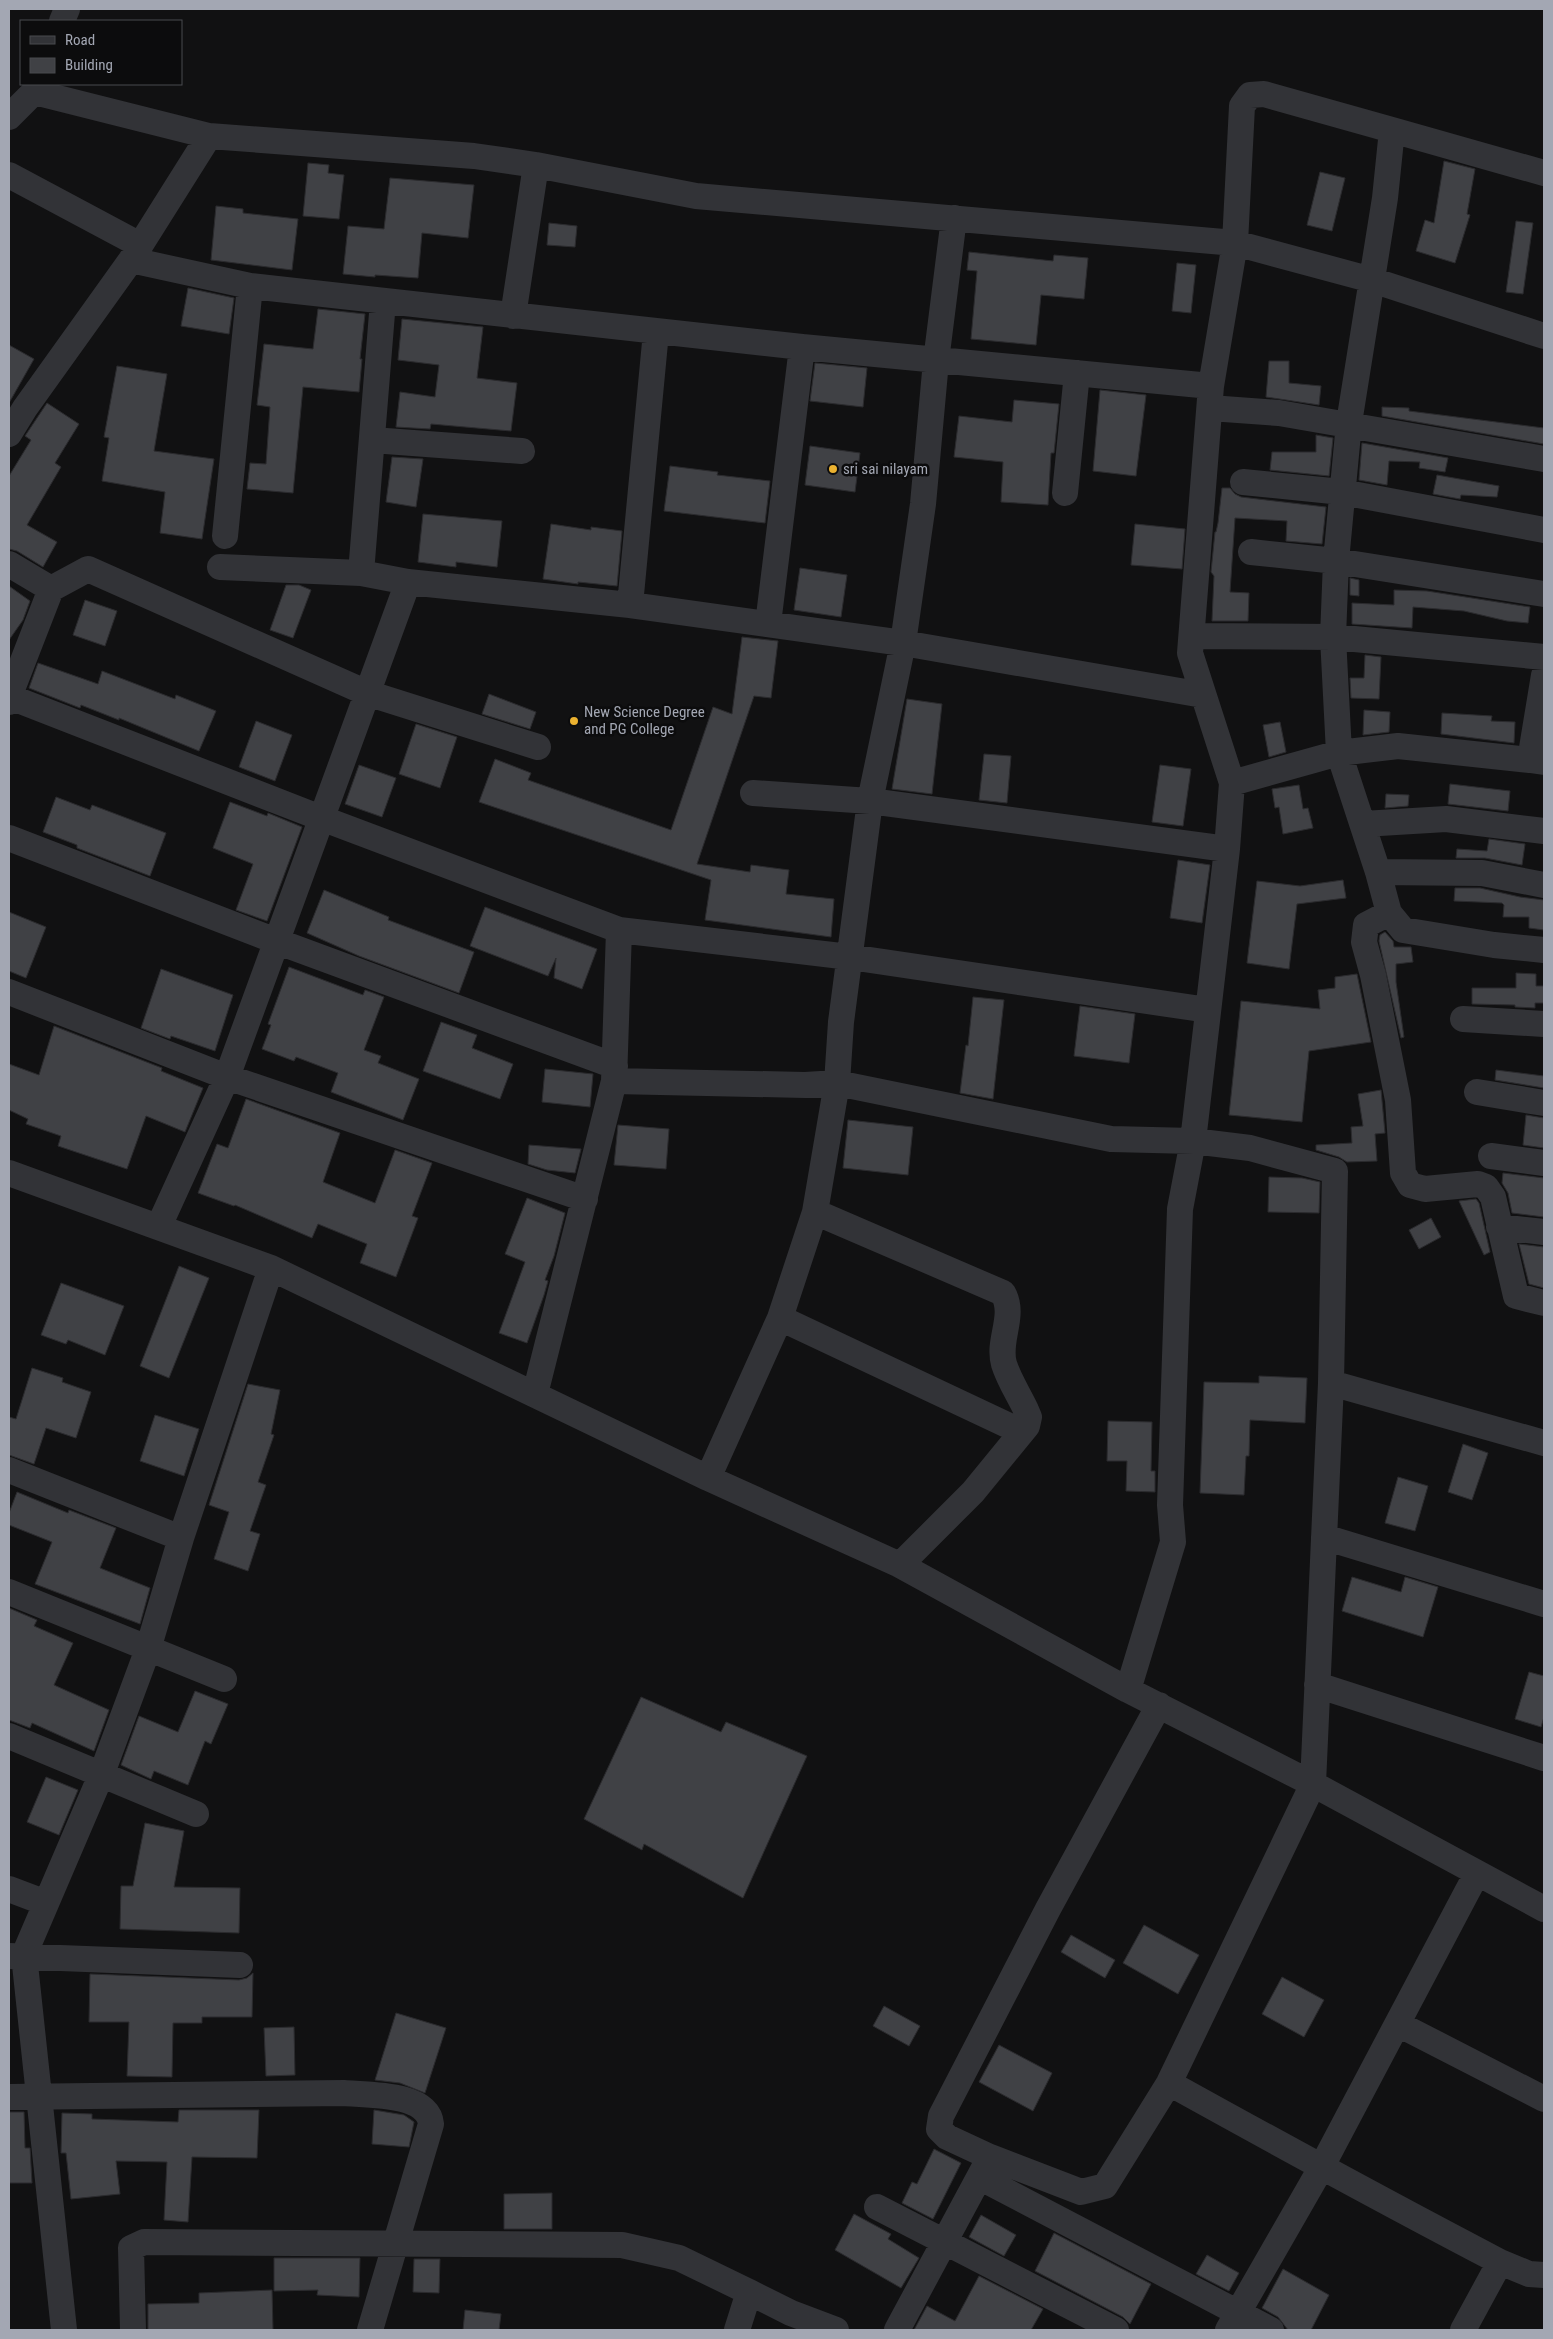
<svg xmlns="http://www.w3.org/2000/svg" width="1553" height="2339" font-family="'Roboto Condensed',sans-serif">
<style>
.building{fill:#404145;stroke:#2b2b2e}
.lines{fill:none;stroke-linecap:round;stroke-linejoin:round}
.minor{stroke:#323337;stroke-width:26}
.poi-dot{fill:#ebb230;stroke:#0c0c0d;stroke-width:2}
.labels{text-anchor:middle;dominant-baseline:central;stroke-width:5;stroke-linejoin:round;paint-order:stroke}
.poi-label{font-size:15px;fill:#a3a7b3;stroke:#0c0c0d;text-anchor:start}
</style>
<rect width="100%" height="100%" fill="#111112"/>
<path class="building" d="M1444 161 1475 169 1467 214 1470 215 1455 263 1416 251 1425 220 1434 223Z
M308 163 329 165 328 173 344 175 339 219 303 216Z
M1320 172 1345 178 1332 231 1307 225Z
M390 178 474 185 468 238 422 233 418 278 375 275V277L343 274 348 226 384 229Z
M216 206 243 209V213L298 219 292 270 211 260Z
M1516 221 1533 223 1523 294 1506 292Z
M549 223 577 226 575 247 547 245Z
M969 252 1053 261 1054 255 1088 258 1084 299 1041 295 1036 345 971 339 977 271 967 270Z
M1177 263 1196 265 1191 313 1172 311Z
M188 288 234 298 229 334 181 326Z
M318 309 365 314 360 359H362L359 392 303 387 293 493 247 489 250 463 266 464 270 407 257 405 264 344 313 349Z
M402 319 483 327 477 378 517 383 511 431 431 424 430 429 396 427 400 392 435 397 439 365 398 360Z
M9 345 34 359 9 403Z
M1269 361H1289V383L1321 386 1319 405 1266 397Z
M815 363 867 368 863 407 810 401Z
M117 366 167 374 154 451 214 459 202 539 160 533 165 492 102 481 109 438 104 437Z
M1100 390 1146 395 1136 476 1093 471Z
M1014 400 1059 404 1054 453H1051L1048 505 1001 502 1003 462 954 457 959 416 1012 422Z
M47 403 79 424 55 463 61 467 27 525 57 542 43 567 17 551 9 549V476L31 440 25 436Z
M1382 407 1409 408V411L1544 428V444L1382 416Z
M1316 435 1333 438 1329 476 1270 470 1272 452H1316Z
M1362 443 1448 458 1445 472 1419 468 1420 462 1389 461 1387 485 1359 480Z
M810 446 860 453 855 492 805 485Z
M392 457 423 459 416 507 386 502Z
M670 466 718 472 717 475 770 481 765 523 664 511Z
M1437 475 1499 486 1497 497 1461 495 1460 499 1433 494Z
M1222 488H1230L1235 494 1241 497 1326 507 1322 544 1286 541 1287 521 1235 518 1230 592 1249 593 1248 621H1212L1214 576 1211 572 1215 532H1216L1218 523Z
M423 514 502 521 497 567 456 562V567L418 562Z
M551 524 591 530V527L622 531 617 586 578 582V584L543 579Z
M1135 524 1185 529 1182 569 1131 565Z
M800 568 847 575 841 617 794 610Z
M1350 578 1359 580V596L1350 595Z
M286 585H299L311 590 293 638 270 630Z
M9 586 30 601 23 620 9 640Z
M1394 590 1427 591 1530 607 1528 623 1507 621 1464 611 1413 607 1412 628 1352 624V603L1394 605Z
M85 600 117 611 105 646 73 635Z
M742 637 778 641 771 698 754 696 697 864 750 872 751 865 789 870 786 894 834 899 831 937 705 920 711 880 479 802 495 759 531 773 528 780 671 830 713 707 732 714Z
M1365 655 1381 657 1379 699 1351 698 1350 678H1364Z
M38 663 98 684 102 671 175 699 176 695 216 711 199 751 119 718V720L81 705 80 708 29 688Z
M489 694 536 712 530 729 482 714Z
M907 699 942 704 932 794 892 789Z
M1364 710 1390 712 1389 732 1363 735Z
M1442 713 1492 716 1491 721 1515 722 1514 743 1441 734Z
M256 721 292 735 275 781 239 767Z
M1280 722 1286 752 1269 757 1263 725Z
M416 724 457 737 440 788 399 774Z
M984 754 1011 756 1007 803 979 800Z
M359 765 396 778 382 817 345 804Z
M1160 765 1191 769 1183 826 1152 822Z
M1450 784 1510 791 1508 811 1448 804Z
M1299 785 1303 809 1308 808 1313 828 1283 834 1279 807 1275 808 1272 789Z
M1386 794 1409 795 1408 806 1385 808Z
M56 797 90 810 92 805 166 833 150 876 77 848V845L43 832Z
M230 802 267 816 268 813 302 827 267 921 236 910 253 864 213 848Z
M1489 839 1525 844 1522 865 1485 858H1456L1457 849 1487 851Z
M1178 860 1210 865 1202 923 1170 918Z
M1343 880 1346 898 1297 904 1289 969 1247 963 1257 881 1300 886Z
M1455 888H1480L1520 897 1544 900V930L1529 928V917H1503L1504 905 1502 903 1454 901Z
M324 890 389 917 388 920 474 952 459 993 359 956 307 933Z
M485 907 597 949 582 989 554 978 556 958 548 976 470 946Z
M9 912 46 927 26 978 9 971Z
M1385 932 1393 941 1394 947H1411L1413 962 1396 964V982L1404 1037 1401 1038 1379 941 1380 935Z
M289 967 363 995 365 990 384 997 364 1050 381 1056 378 1063 419 1079 403 1120 331 1092 338 1073 296 1057 294 1061 262 1049 271 1025 268 1024Z
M161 969 233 995 215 1051 171 1036 170 1039 141 1028Z
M1516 973 1536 974V986H1544V1003H1535V1008L1515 1007V1005L1472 1004V988H1516Z
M1357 974 1371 1042 1309 1051 1302 1122 1229 1115 1241 1001 1320 1009 1318 990 1335 988V977Z
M973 997 1004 1000 993 1099 960 1093 966 1045 968 1046Z
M1080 1006 1135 1014 1129 1063 1074 1056Z
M441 1022 477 1035 472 1048 513 1064 500 1099 423 1071Z
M54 1026 162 1068 161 1071 203 1088 185 1132 146 1116 127 1169 58 1146 61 1136 26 1124 28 1119 9 1110V1064L39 1075Z
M545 1069 593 1074 590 1107 542 1102Z
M1496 1070 1544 1076V1088L1495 1080Z
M1381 1090 1385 1133 1375 1134 1377 1161 1347 1162 1339 1157 1316 1150V1145L1352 1143 1351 1127 1363 1126 1358 1094Z
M246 1099 340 1133 323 1182 375 1203 395 1150 432 1163 412 1216 418 1218 396 1277 360 1263 367 1244 318 1224 312 1238 235 1205 234 1206 198 1193 217 1144 228 1148Z
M1526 1115 1544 1118V1148L1523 1145Z
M848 1120 913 1127 908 1175 843 1168Z
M618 1125 669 1129 666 1169 614 1165Z
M529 1145 581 1149 575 1173 547 1170 528 1164Z
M1503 1173 1544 1178V1217L1512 1213 1508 1193 1502 1183Z
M1269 1177 1302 1178 1320 1182 1319 1213 1268 1212Z
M527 1198 565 1213 554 1256 545 1280 548 1281 544 1295 527 1343 499 1333 525 1262 505 1254Z
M1476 1199 1479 1203 1490 1252 1484 1255 1459 1201Z
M1431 1218 1441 1237 1419 1249 1409 1230Z
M1519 1244 1544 1247V1288L1529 1284Z
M179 1266 209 1278 169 1378 140 1366Z
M61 1283 124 1306 105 1355 68 1340 66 1344 41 1335Z
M32 1368 63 1378 62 1382 91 1392 76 1438 46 1428 34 1464 9 1455V1417L16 1419Z
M1259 1376 1307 1378 1305 1423 1250 1420 1249 1456H1246L1244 1495 1200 1493 1204 1382 1259 1383Z
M248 1384 280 1390 271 1434 274 1435 258 1482 266 1485 250 1531 260 1534 248 1571 214 1559 229 1512 209 1505Z
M155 1415 199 1429 184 1476 140 1461Z
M1108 1421 1152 1422 1151 1471H1155V1492L1126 1491 1127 1461H1107Z
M1463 1444 1488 1453 1472 1500 1448 1492Z
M1398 1477 1428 1486 1415 1531 1385 1523Z
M17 1492 68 1513 69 1510 116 1528 100 1568 150 1588 140 1624 35 1584 52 1542 9 1525V1513Z
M1352 1577 1401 1592 1405 1577 1438 1587 1423 1637 1342 1611Z
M9 1608 37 1620 34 1626 73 1643 54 1685 109 1710 94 1751 32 1723 30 1728 9 1720Z
M1529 1672 1544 1676V1717L1541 1727 1515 1719Z
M195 1691 228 1704 211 1744 205 1741 188 1785 154 1771 151 1779 121 1765 139 1716 178 1732Z
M641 1697 721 1732 726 1722 807 1756 743 1898 644 1844 642 1850 584 1819Z
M46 1777 78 1790 59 1835 27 1822Z
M145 1823 184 1831 174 1887 240 1888 239 1933 120 1929 121 1886H133Z
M1144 1925 1199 1955 1178 1994 1123 1963Z
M1071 1935 1115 1960 1105 1978 1061 1952Z
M253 1973 252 2017H202V2023H173L172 2077 127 2076 129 2022H89L90 1974 239 1980 247 1978Z
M1282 1977 1324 2000 1304 2037 1262 2014Z
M884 2006 920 2026 909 2046 873 2026Z
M396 2013 446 2028 425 2093 400 2083 375 2080Z
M294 2027 295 2075 266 2076 264 2028Z
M999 2045 1052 2073 1033 2111 979 2082Z
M179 2110H259L257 2158 192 2157 188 2222 164 2220 167 2162 116 2161 120 2194 71 2199 66 2153H61L62 2113 92 2114V2119L178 2122Z
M374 2110 404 2115 414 2122 409 2147 372 2144Z
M9 2112H24L25 2148H30L32 2183H9Z
M934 2149 961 2163 933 2219 902 2203 912 2182 917 2184Z
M552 2193V2229H504V2194Z
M854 2214 891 2234 888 2239 919 2258 901 2288 835 2250Z
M981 2215 1016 2235 1004 2256 969 2237Z
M1054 2233 1151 2284 1130 2324 1123 2317 1035 2271Z
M1207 2255 1239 2273 1229 2291 1196 2274Z
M274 2258H360L359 2297 317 2295 318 2290 274 2291Z
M414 2259H440L439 2293 413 2292Z
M1283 2269 1329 2295 1311 2330H1288L1278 2317 1262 2308Z
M979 2276 1043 2309 1031 2330H914L927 2306 955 2321Z
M272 2290 273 2330H148V2304L199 2303V2293Z
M465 2310 501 2314 499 2330H463Z"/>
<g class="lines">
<path class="minor" d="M62 21 67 9
M34 92 209 136 474 156 536 165 696 196 1235 243 1372 280 1544 336
M9 117 34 92 38 84
M1544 173 1392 130 1385 198 1349 423 1336 561 1333 637 1339 753 1378 872 1482 873 1544 885
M9 175 140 245
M131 260 250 286 802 347 1211 386 1235 243 1242 106 1250 95 1264 94 1392 130
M383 301 361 573 408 582
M513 316 536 165
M1210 408 1279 413 1544 459
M9 434 25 408 131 260 209 136
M372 440 522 451
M1243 482 1342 492 1544 530
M1065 493 1077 373
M225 536 250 286
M1251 552 1336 561 1544 594
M9 564 51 589 9 697
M220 567 361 573
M51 589 88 569 367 693 538 747
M630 605 656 332
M768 624 802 347
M1192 636 1333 637 1544 657
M1544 675 1530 760 1544 762
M9 702 10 697 321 818 619 930 850 957 1208 1010
M1232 783 1339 753 1398 746 1530 760
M753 793 870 801 1227 849
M1363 824 1446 819 1544 831
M9 838 276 941 615 1066
M1378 872 1389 913 1403 930 1494 945 1544 950
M1389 913 1366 925 1364 942 1373 975 1398 1100 1403 1173 1410 1185 1425 1189 1478 1184 1486 1187 1493 1197 1516 1296 1544 1303
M9 992 227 1077 585 1199
M1463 1019 1544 1024
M614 1081 805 1085 837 1083 1111 1139 1193 1141 1250 1148 1335 1171 1331 1383
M1477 1092 1544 1103
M1491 1156 1544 1163
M9 1173 271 1268 708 1478 900 1565 1128 1690 1313 1784 1544 1909
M815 1212 1003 1293C1016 1316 997 1340 1004 1364 1009 1380 1019 1395 1026 1410L1029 1417 1027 1426 973 1492 900 1565
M159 1226 227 1077 408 582 630 605 903 643 1203 695
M1499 1227 1544 1232
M780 1318 1022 1432
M535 1394 614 1081 619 930
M9 1470 181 1538
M708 1478 780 1318 815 1212 837 1083 841 1022 870 801 903 643 923 504 936 361 954 218
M1324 1537 1544 1604
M9 1592 224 1679
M1317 1685 1544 1758
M1128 1690 1173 1542 1170 1505 1180 1209 1193 1141 1227 849 1232 783 1190 653 1211 386
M9 1736 196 1814
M9 1889 46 1903
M9 1956 240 1965
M1398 2024 1544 2099
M1169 2083C1279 2144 1389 2204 1500 2262L1529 2274 1544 2275
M9 2097 344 2093C369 2095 428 2093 431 2124L370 2330
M990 2157 947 2137 939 2129 941 2116 1048 1909 1159 1705
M981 2178 1271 2330
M877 2207 1116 2330
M64 2330 24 1955 102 1773 148 1649 181 1538 271 1268
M133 2330 131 2248 144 2242 622 2245 679 2258 749 2292
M737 2330 749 2292 791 2313 836 2330
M897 2330 990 2157 1081 2192 1105 2186 1169 2083 1313 1784 1331 1383 1544 1443
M1228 2330 1321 2168 1477 1873
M1463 2330 1500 2262"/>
</g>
<g class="poi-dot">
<circle cx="833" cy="469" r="5"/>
<circle cx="574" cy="721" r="5"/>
</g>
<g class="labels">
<g class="poi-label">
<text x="843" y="469">sri sai nilayam</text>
<text x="584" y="712">New Science Degree<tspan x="584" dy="17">and PG College</tspan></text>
</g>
</g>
<rect width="1553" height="2339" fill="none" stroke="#a3a7b3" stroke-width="20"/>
<rect x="20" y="20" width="162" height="65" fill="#0c0c0d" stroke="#484a4f"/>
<rect x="30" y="36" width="25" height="8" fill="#323337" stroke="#484a4f"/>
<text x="65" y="45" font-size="15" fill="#a3a7b3">Road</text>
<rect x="30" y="58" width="25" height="15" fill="#404145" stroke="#484a4f"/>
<text x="65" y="70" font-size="15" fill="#a3a7b3">Building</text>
</svg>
